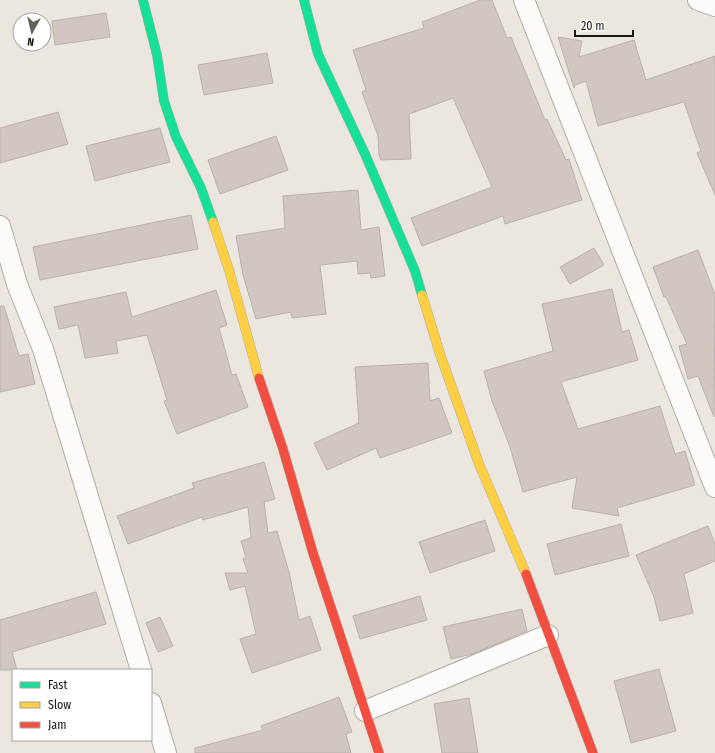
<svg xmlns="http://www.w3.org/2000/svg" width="715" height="753" font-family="'Fira Sans Condensed',sans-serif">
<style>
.building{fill:#d2c7c0;stroke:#b7b2ad}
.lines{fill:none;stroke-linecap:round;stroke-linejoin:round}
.street-casing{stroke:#b0ada6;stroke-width:22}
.fast-casing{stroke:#b0ada6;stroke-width:10}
.slow-casing{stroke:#b0ada6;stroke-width:10}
.jam-casing{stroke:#b0ada6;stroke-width:10}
.street{stroke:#fcfbfa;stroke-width:20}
.fast{stroke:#16e098;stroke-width:9}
.slow{stroke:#ffcf43;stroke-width:9}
.jam{stroke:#f24e42;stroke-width:9}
</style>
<rect width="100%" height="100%" fill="#ebe7de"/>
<path class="building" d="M480 0H492L507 38 511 37 545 120 547 119 566 160 569 159 582 200 505 224 503 216 422 246 411 218 492 187 453 98 409 114 411 159 381 160 379 155 378 136 362 92 366 90 353 50 424 28 422 22Z
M106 13 110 37 55 45 52 21Z
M558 37 582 41 579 57 634 40 646 80 715 56V195L697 153 701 151 684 102 598 126 586 81 575 85 574 88Z
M267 53 273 83 204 95 198 65Z
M58 112 68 144 0 163V128Z
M160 128 170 162 95 181 86 146Z
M276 136 288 170 220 194 208 160Z
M358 190 361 230 379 227 385 276 371 278 370 273 358 274 357 261 320 265 326 314 292 318 291 312 256 319 243 275 236 236 285 228 283 196Z
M191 215 198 249 40 280 33 247Z
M594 248 604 265 570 284 560 267Z
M698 250 715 295 714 417 698 376 688 379 679 346 687 344 666 297H664L653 267Z
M612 289 622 332 629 330 638 360 561 382 578 429 660 406 675 454 685 451 695 485 617 508 619 516 572 508 577 477 523 492 510 447 492 401 484 371 553 351 542 304Z
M216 290 227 325 219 328 232 375 236 374 248 407 177 434 164 401 167 400 147 335 116 341 118 353 85 358 78 325 59 329 54 307 126 292 132 317Z
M0 306H4L19 356 28 354 35 384 0 392Z
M428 363 430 401 439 398 452 433 380 458 376 448 327 470 314 443 359 423 355 367Z
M264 462 275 499 264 502 268 533 277 531 289 572 299 620 310 616 321 650 252 673 240 639 256 634 245 586 230 590 225 573H248L243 559 246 558 241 541 251 538 248 507 203 520 202 517 128 544 117 516 194 488 192 483Z
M485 520 495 551 430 573 419 542Z
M621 524 629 556 555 575 547 544Z
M708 526 715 544V561L684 574 693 613 660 621 654 597 636 555Z
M96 592 106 624 12 652 17 670H0V620Z
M420 596 427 620 360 639 353 616Z
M522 609 527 631 472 654 451 659 443 627Z
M160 617 173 646 158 652 146 623Z
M659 669 676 731 631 743 614 681Z
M339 697 352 732 346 734 351 753H195V748L263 730 261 726Z
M469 698 478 753H442L434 704Z"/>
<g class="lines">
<defs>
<path id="street" d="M524 0 715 487
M698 0 715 6
M0 226 17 284 43 349 141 670
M151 703 166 753
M365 711 548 635"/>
<path id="fast" d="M143 0 157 55 164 101 176 137 201 188 213 222
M304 0 318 54 365 154 415 271 422 295"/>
<path id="slow" d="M213 222 229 270 259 378
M422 295 440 354 479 464 526 574"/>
<path id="jam" d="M259 378 283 449 313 553 379 753
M526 574 593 753"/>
</defs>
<use href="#street" class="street-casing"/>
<use href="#fast" class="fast-casing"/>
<use href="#slow" class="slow-casing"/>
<use href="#jam" class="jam-casing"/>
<use href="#street" class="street"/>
<use href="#fast" class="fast"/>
<use href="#slow" class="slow"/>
<use href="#jam" class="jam"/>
</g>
<rect x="12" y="669" width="140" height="72" fill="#ffffff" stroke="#a3a2a0"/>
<rect x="20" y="682" width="20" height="6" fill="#16e098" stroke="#a3a2a0"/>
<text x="48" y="689" font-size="12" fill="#1a1712">Fast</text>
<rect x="20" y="702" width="20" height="6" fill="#ffcf43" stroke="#a3a2a0"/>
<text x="48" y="709" font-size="12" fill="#1a1712">Slow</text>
<rect x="20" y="722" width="20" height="6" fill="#f24e42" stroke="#a3a2a0"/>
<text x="48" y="729" font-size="12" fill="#1a1712">Jam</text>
<g transform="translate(32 32) rotate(188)"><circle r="19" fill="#ffffff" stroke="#a3a2a0"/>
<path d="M0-3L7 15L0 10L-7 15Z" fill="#636059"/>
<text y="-6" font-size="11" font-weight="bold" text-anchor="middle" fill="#1a1712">N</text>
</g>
<path d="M575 30v6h58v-6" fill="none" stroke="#1a1712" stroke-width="2"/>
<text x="581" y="30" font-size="12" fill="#1a1712" stroke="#ffffff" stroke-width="3" paint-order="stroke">20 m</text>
</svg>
